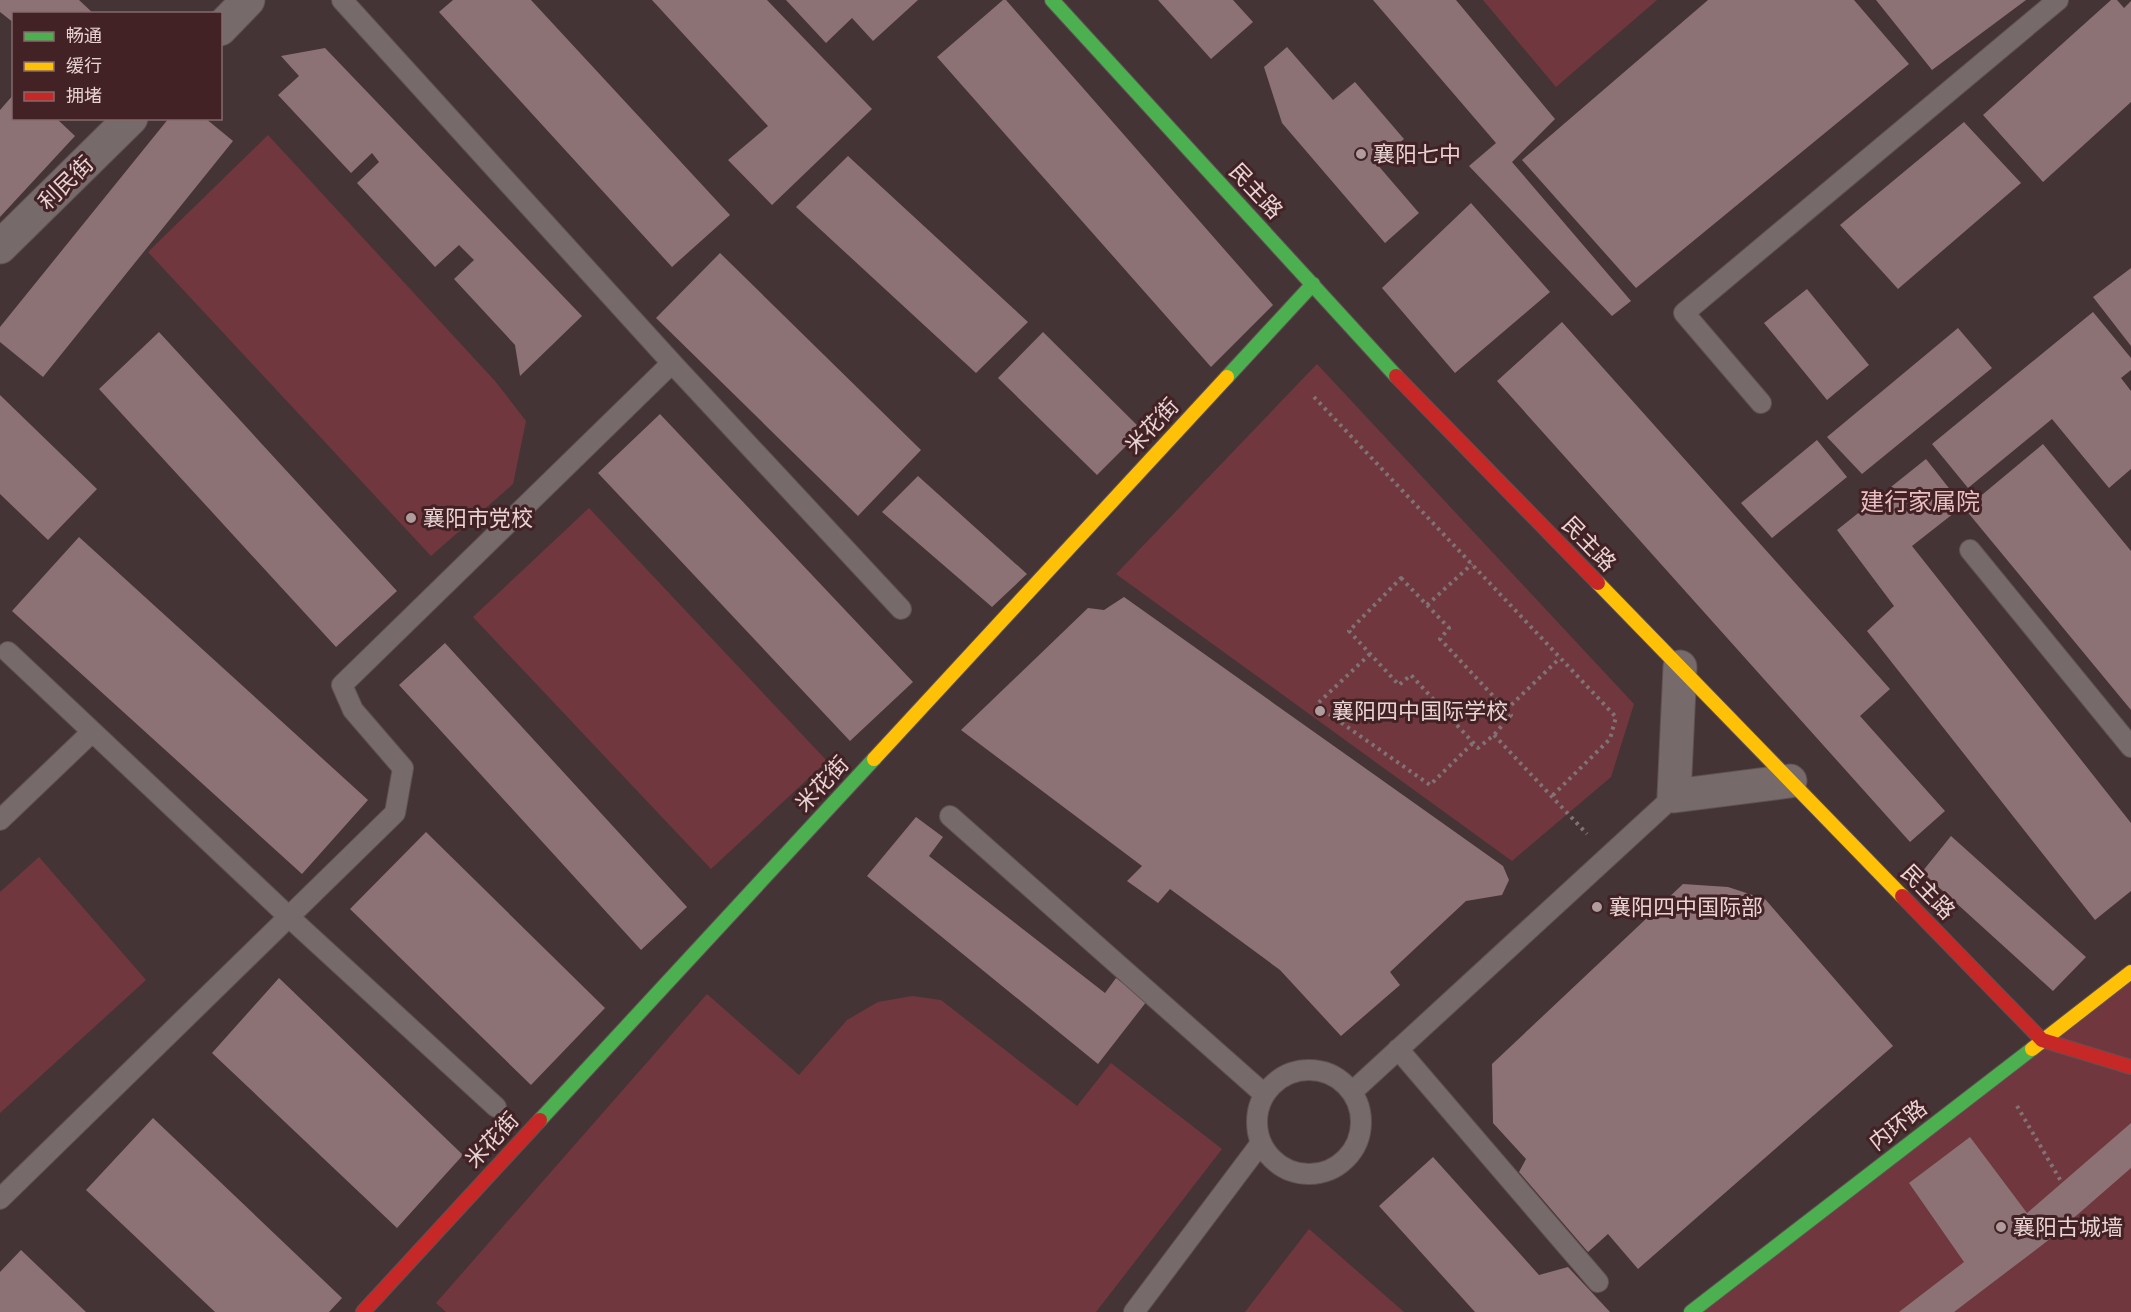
<svg xmlns="http://www.w3.org/2000/svg" width="2131" height="1312" font-family="Signika,'Noto Sans SC',sans-serif">
<style>
.green{fill:#71373e}
.building{fill:#8c7274}
.lines{fill:none;stroke-linecap:round;stroke-linejoin:round}
.lane-casing{stroke:#605152;stroke-width:22}
.street-casing{stroke:#605152;stroke-width:35}
.fast-casing{stroke:#605152;stroke-width:16}
.slow-casing{stroke:#605152;stroke-width:16}
.jam-casing{stroke:#605152;stroke-width:16}
.path{stroke:#807374;stroke-width:4;stroke-dasharray:3 4.5;stroke-linecap:butt}
.lane{stroke:#776a6b;stroke-width:20}
.street{stroke:#776a6b;stroke-width:33}
.fast{stroke:#4caf50;stroke-width:14}
.slow{stroke:#ffc107;stroke-width:14}
.jam{stroke:#c62828;stroke-width:14}
.poi-dot{fill:#b09c9c;stroke:#422225;stroke-width:2}
.labels{text-anchor:middle;dominant-baseline:central;stroke-width:6;stroke-linejoin:round;paint-order:stroke}
.poi-label{font-size:22px;fill:#e9d4d4;stroke:#422225;text-anchor:start}
.street-label{font-size:22px;fill:#e9d4d4;stroke:#422225}
.neighbourhood-label{font-size:24px;fill:#e8bec0;stroke:#422225}
</style>
<rect width="100%" height="100%" fill="#453435"/>
<path class="green" d="M1483 0H1657L1556 87Z
M268 135 495 381 526 421 513 484 431 556 148 252Z
M1317 364 1634 704 1611 777 1512 861 1116 574Z
M589 508 827 761 711 869 473 617Z
M39 857 146 980 0 1113V892Z
M2131 972V1312H1691Z
M707 994 799 1075 847 1020 878 1002 912 996 941 1000 1077 1106 1111 1063 1222 1149 1096 1312H446L436 1303Z
M1309 1229 1404 1312H1245Z"/>
<path class="building" d="M0 0H79L94 14H14V23L0 12Z
M453 0H531L730 215 672 267 439 12Z
M652 0H767L872 109 772 205 728 160 768 126Z
M786 0H918L873 41 852 18 826 43Z
M1003 0H1006L1273 305 1211 367 937 57Z
M1158 0H1233L1253 22 1211 59Z
M1373 0H1456L1555 119 1512 162 1631 301 1612 316 1469 166 1496 143Z
M1708 0H1854L1909 64 1636 288 1522 160Z
M1876 0H2026L1932 70Z
M2111 0H2117L2124 8 2131 1V102L2043 182 1983 115Z
M1287 47 1333 100 1355 82 1404 139 1376 163 1419 213 1385 243 1282 123 1264 67Z
M325 48 582 316 520 376 515 345 454 279 474 260 459 245 435 267 357 183 379 162 372 153 351 173 278 95 299 76 281 56Z
M14 94V118H56L75 136 0 217V110Z
M169 118H205L233 141 43 377 0 342V327Z
M1964 122 2021 183 1898 289 1840 225Z
M848 156 1028 322 976 373 796 207Z
M1471 203 1550 292 1455 373 1382 288Z
M720 253 921 450 858 516 656 318Z
M2131 268V346L2093 297Z
M1807 289 1869 365 1827 400 1764 323Z
M2093 312 2131 358V370L2121 378 2131 391V469L2109 488 2052 419 1968 488 1932 444Z
M1562 322 1890 689 1860 716 1945 811 1910 842 1497 381Z
M1958 328 1992 368 1862 474 1827 437Z
M159 332 397 591 336 647 99 389Z
M1043 332 1142 430 1097 475 998 378Z
M0 395 97 489 48 540 0 494Z
M660 414 913 682 850 741 598 473Z
M1817 440 1847 477 1772 538 1741 503Z
M2043 444 2131 551V710L1965 509Z
M1926 459 1963 506 1912 546 2131 823V891L2095 920 1867 631 1894 606 1837 530Z
M918 476 1027 574 992 607 882 512Z
M79 537 368 800 302 874 12 611Z
M1124 597 1503 866 1509 880 1502 895 1466 901 1390 972 1400 985 1341 1036 1280 970 1170 889 1158 903 1127 881 1142 866 961 730 1088 608 1104 610Z
M445 643 687 907 641 950 399 685Z
M916 817 943 837 929 856 1105 993 1116 978 1147 1001 1098 1064 867 876Z
M426 832 605 1008 531 1085 350 909Z
M1951 836 2086 957 2053 991 1922 872Z
M1683 884 1728 887 1765 899 1893 1046 1638 1269 1608 1234 1588 1252 1519 1172 1526 1159 1493 1123 1492 1064Z
M279 978 463 1155 397 1228 212 1053Z
M153 1118 342 1298 329 1312H215L86 1190Z
M2131 1123V1168L2046 1242 1954 1312H1899L1964 1262 1909 1183 1970 1137 2027 1213Z
M1433 1157 1539 1275 1568 1267 1610 1312H1475L1379 1206Z
M21 1250 86 1312H0V1272Z"/>
<g class="lines">
<defs>
<path id="lane" d="M342 0 672 363
M1761 403 1684 313 2058 0
M1970 550 2131 747
M8 652 289 917 496 1107
M950 816 1264 1094
M0 820 92 732
M1398 1049 1598 1282
M1257 1122a52 52 0 1 1 104 0a52 52 0 1 1-104 0Z
M1352 1092 1674 796
M0 1199 395 813 403 768 353 710 342 685 672 363 901 609
M1134 1312 1261 1143"/>
<path id="street" d="M220 29 248 0
M0 247 131 118
M1680 667 1674 796 1790 781"/>
<path id="fast" d="M1052 0 1396 376
M1227 377 1313 284
M540 1120 874 759
M1691 1312 2032 1049"/>
<path id="slow" d="M1598 583 1902 896
M874 759 1227 377
M2032 1049 2131 972"/>
<path id="jam" d="M1396 376 1598 583
M1902 896 2042 1040 2131 1067
M363 1312 540 1120"/>
</defs>
<use href="#lane" class="lane-casing"/>
<use href="#street" class="street-casing"/>
<use href="#fast" class="fast-casing"/>
<use href="#slow" class="slow-casing"/>
<use href="#jam" class="jam-casing"/>
<path class="path" d="M1314 397 1616 717 1610 739 1552 796
M1401 578 1449 628 1440 639 1511 715 1494 735 1478 748 1411 675 1399 685 1349 631Z
M1427 605 1472 564
M1370 654 1316 705 1430 785 1473 743
M1506 710 1560 658
M1494 735 1587 834
M2017 1106 2062 1183"/>
<use href="#lane" class="lane"/>
<use href="#street" class="street"/>
<use href="#fast" class="fast"/>
<use href="#slow" class="slow"/>
<use href="#jam" class="jam"/>
</g>
<g class="poi-dot">
<circle cx="1361" cy="154" r="6"/>
<circle cx="411" cy="518" r="6"/>
<circle cx="1320" cy="711" r="6"/>
<circle cx="1597" cy="907" r="6"/>
<circle cx="2001" cy="1227" r="6"/>
</g>
<g class="labels">
<g class="poi-label">
<text x="1373" y="154">襄阳七中</text>
<text x="423" y="518">襄阳市党校</text>
<text x="1332" y="711">襄阳四中国际学校</text>
<text x="1609" y="907">襄阳四中国际部</text>
<text x="2013" y="1227">襄阳古城墙</text>
</g>
<g class="street-label">
<text transform="translate(66 183) rotate(-44)">利民街</text>
<text transform="translate(1256 191) rotate(47)">民主路</text>
<text transform="translate(1152 426) rotate(-47)">米花街</text>
<text transform="translate(1589 544) rotate(46)">民主路</text>
<text transform="translate(822 784) rotate(-47)">米花街</text>
<text transform="translate(1928 892) rotate(46)">民主路</text>
<text transform="translate(1898 1125) rotate(-38)">内环路</text>
<text transform="translate(492 1140) rotate(-47)">米花街</text>
</g>
<g class="neighbourhood-label">
<text x="1920" y="502">建行家属院</text>
</g>
</g>
<rect x="12" y="12" width="210" height="108" fill="#422225" stroke="#85696b" stroke-width="1.5"/>
<rect x="24" y="32" width="30" height="9" fill="#4caf50" stroke="#85696b" stroke-width="1.5"/>
<text x="66" y="42" font-size="18" fill="#e9d4d4">畅通</text>
<rect x="24" y="62" width="30" height="9" fill="#ffc107" stroke="#85696b" stroke-width="1.5"/>
<text x="66" y="72" font-size="18" fill="#e9d4d4">缓行</text>
<rect x="24" y="92" width="30" height="9" fill="#c62828" stroke="#85696b" stroke-width="1.5"/>
<text x="66" y="102" font-size="18" fill="#e9d4d4">拥堵</text>
</svg>
